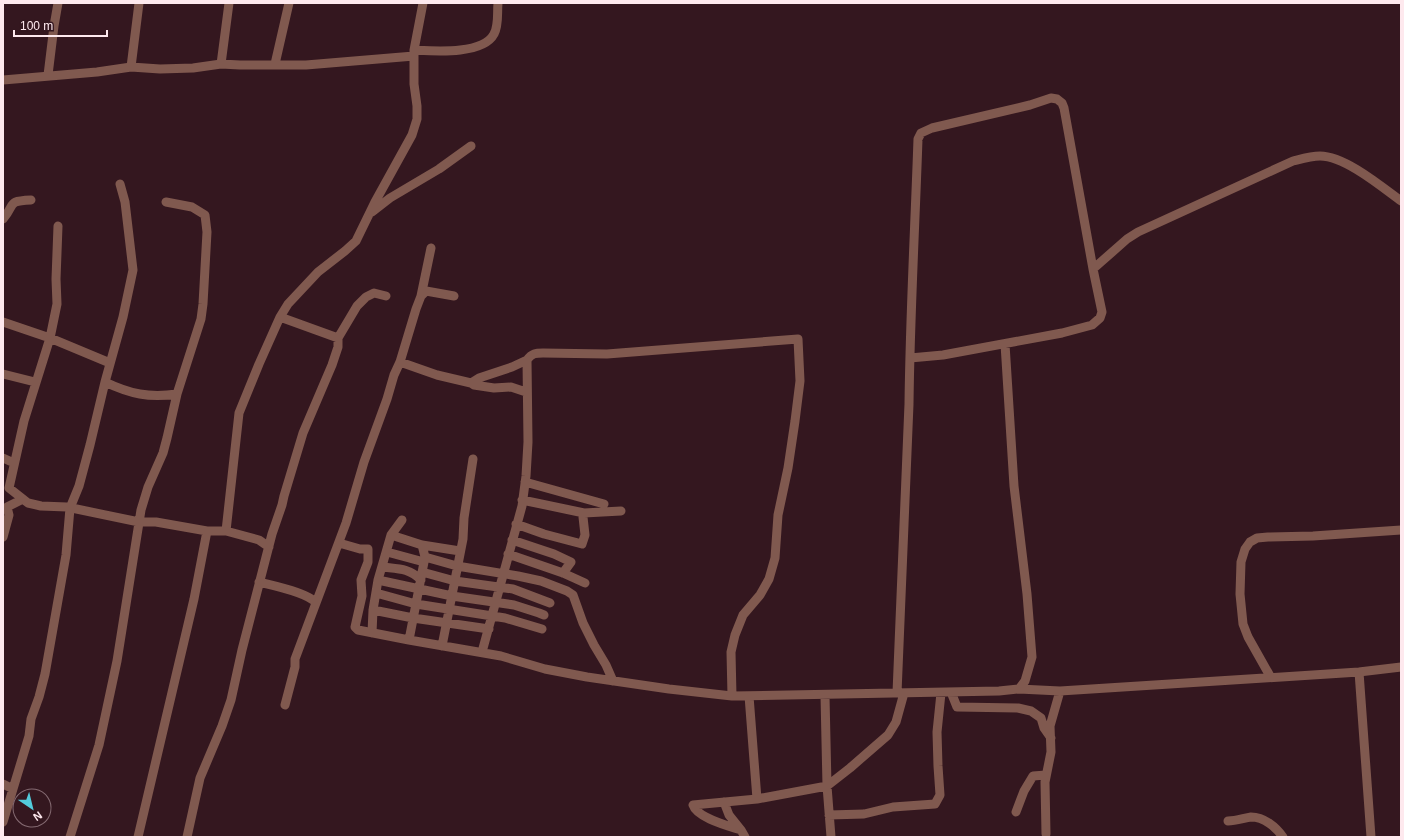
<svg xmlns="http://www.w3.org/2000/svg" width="1404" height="840" font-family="Helvetica,sans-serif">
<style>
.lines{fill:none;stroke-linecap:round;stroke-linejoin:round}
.minor{stroke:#80594f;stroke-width:9}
</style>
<rect width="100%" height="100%" fill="#34171f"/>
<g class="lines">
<path class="minor" d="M414 50C434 51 483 55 494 34 499 25 497 13 498 3
M221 64 229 3
M275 64 289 3
M131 67 139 3
M48 75 54 26 58 3
M3 80 97 72 131 67 160 69 193 68 221 64 240 65H306L414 56
M372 212 390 198 439 169 471 146
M3 219C16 204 6 201 31 200
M58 226 56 279 57 304 50 338 24 421 9 488 28 503 41 506 67 507 139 522H156L207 531H226L259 540 269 547
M1093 269 1127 239 1138 232 1293 161C1301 159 1311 156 1320 156 1345 156 1382 187 1401 201
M421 296 431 248
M280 317 338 338
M3 322 50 338 110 363
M1005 344 1014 486 1027 594 1032 657 1025 681 1019 689
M400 362 437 375 471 383 474 385 494 388 511 387 526 392
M3 374 35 382
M105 382C130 394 149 398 177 394
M471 383 479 378 512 367 527 360
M3 458 14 463
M525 482 604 504
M522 500 584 513 621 511
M516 524 544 534 582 544 585 535 583 517 584 513
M226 531 239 413 259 364 280 317 288 304 318 272 345 251 356 241 375 202 412 135 417 119V106L414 84V50L423 3
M391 535 422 545 460 551
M3 537 9 515 7 507 23 499
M512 540 554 554 571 562 563 573
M339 543 360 549H368V562L361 580 362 596 355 627 358 630 409 640 501 656 545 669 587 677 669 689 732 696 999 691 1019 689 1060 691 1359 672 1401 667
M387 552 424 562
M508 554 563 573 585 583
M425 557 457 566 518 576 541 581 567 591 573 595 583 623 594 645 606 665 613 681
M382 567C398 569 409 568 421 580
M422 572 455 581 513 589 550 603
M378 580 452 596 514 605 539 613 544 615
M259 582C272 585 309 593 316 603
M376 593 416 604 505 618 542 629
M373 610 413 618 489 629
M372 633 373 610 378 580 391 535 402 520
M409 640 425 557 422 545
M442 646 463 539 464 518 473 459
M482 652 522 506 526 476 528 442 527 360C532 353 536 353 543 353L607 354 798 339 800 381 795 421 788 468 778 515 775 558 769 579 760 595 743 615 735 635 731 652 732 696
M1359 672 1371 837
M1270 676 1248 637 1243 624 1240 594 1241 562 1245 549 1250 542 1257 538 1268 537 1313 536 1401 530
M951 692 957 707 1018 708 1031 711 1041 718 1044 728 1051 738
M897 693 909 404C910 316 915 227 918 139L921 133 932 128 1030 105 1051 98 1057 99 1062 103 1064 108 1093 269 1102 312 1100 318 1092 325 1062 333 943 355 910 358
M749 696 757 799
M825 696 827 786 831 837
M285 705 295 667V659L346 523 364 462 387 399 394 375 400 362 416 309 421 296 426 291 454 296
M3 784 13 789
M724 802 729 815 741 830 745 837
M1016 812 1024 791 1033 776 1046 775
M829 815 864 814 893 807 935 804 940 795 938 766 937 732 941 693
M1228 821C1236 821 1244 818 1251 817 1264 817 1276 827 1283 837
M3 822 29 736 31 719 39 697 45 674 66 555 70 508 79 486 90 445 105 382 123 317 133 270 125 202 120 184
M741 830C729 826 697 818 693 805L757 799 827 786 850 768 888 735 896 722 904 693
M1046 834 1045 782 1051 752 1050 726 1060 691
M70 837 99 745 117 661 141 510 148 487 163 453 167 438 177 394 201 319 203 304 207 232 205 215 192 207 166 202
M138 837 194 599 207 531
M187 837 200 778 222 726 231 700 242 650 272 534 282 505 284 496 303 433 332 365 338 347V338L357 306 366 297 374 293 386 296"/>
</g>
<rect width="1404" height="840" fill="none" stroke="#fee9ee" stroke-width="8"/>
<g transform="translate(32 808) rotate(145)"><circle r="19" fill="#34171f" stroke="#856b72"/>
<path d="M0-3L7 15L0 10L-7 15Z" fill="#53cbdb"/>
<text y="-6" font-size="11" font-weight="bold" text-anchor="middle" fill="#fee9ee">N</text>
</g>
<path d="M14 30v6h93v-6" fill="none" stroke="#fee9ee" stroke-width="2"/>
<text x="20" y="30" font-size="12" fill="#fee9ee" stroke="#34171f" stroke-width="3" paint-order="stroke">100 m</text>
</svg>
